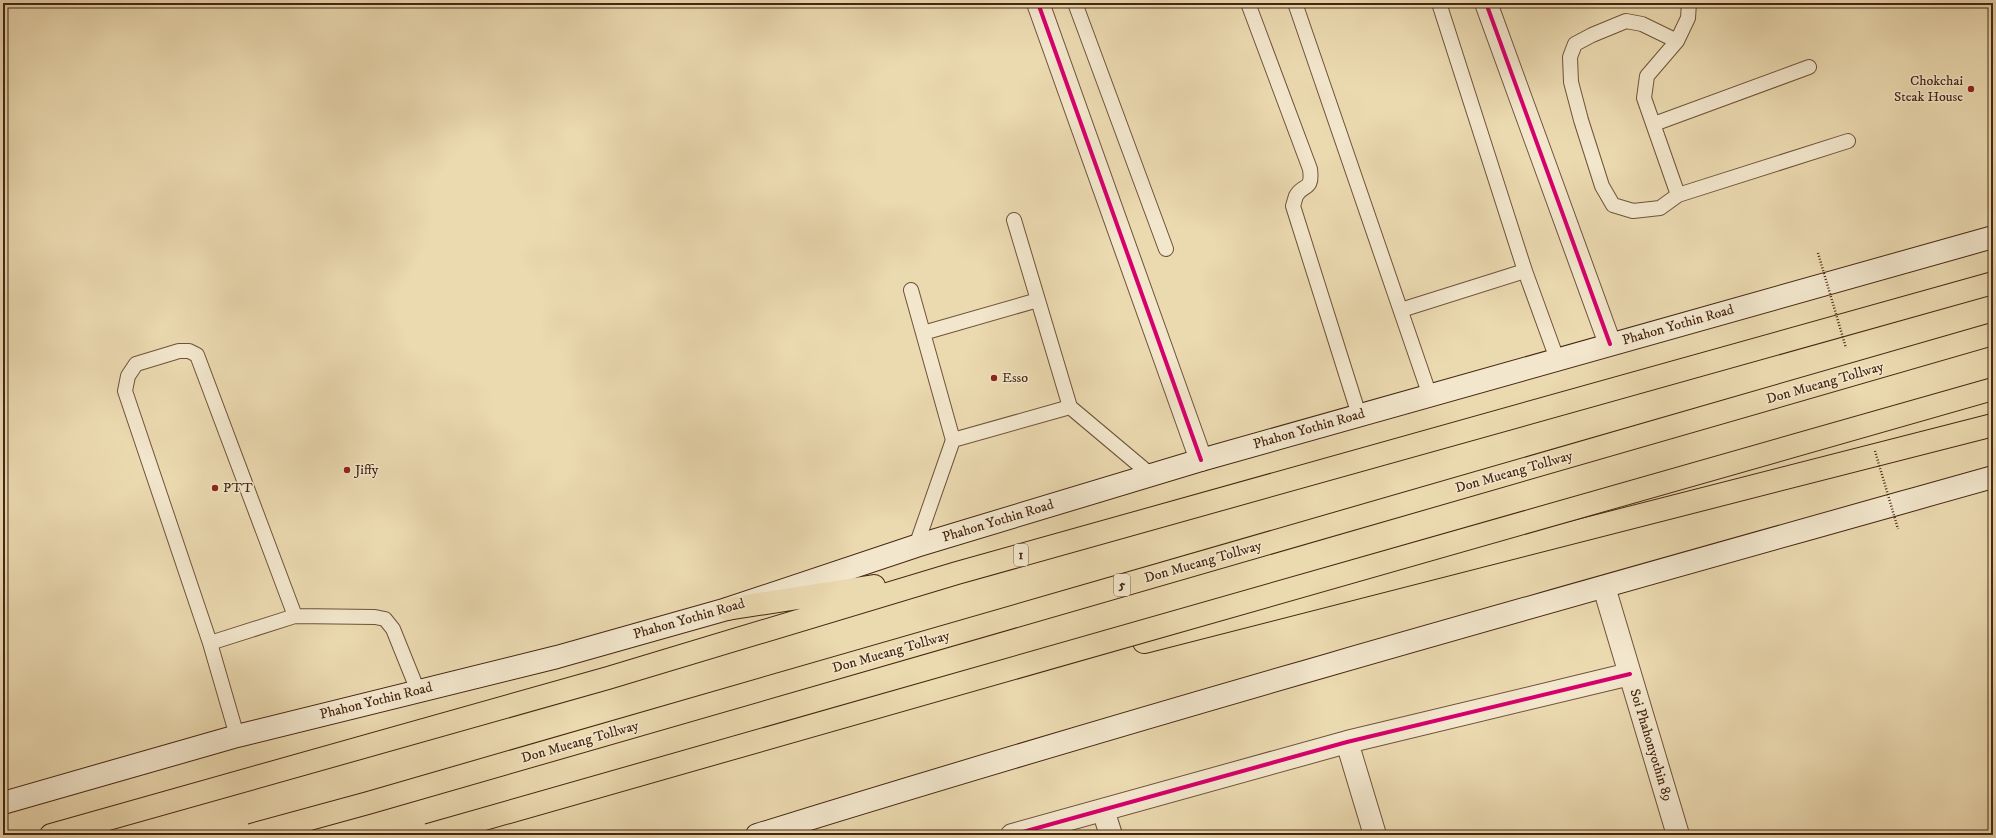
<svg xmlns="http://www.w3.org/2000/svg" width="1996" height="838" font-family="'IM FELL DW Pica',serif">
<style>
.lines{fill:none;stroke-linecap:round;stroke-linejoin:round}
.service-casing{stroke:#6f533a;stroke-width:16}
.minor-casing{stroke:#6f533a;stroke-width:24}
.secondary-casing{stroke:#462612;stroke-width:24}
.trunk-casing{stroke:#462612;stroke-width:24}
.service{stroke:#f2e6cc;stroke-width:14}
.minor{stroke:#f2e6cc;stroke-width:22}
.secondary{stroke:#f2e6cc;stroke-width:22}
.trunk{stroke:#ebd9b0;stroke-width:22}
.motorway-bridge-casing{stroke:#462612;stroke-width:24;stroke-linecap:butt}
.path-bridge{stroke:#462612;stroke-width:2.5;stroke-dasharray:1 2;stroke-linecap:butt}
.motorway-bridge{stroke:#ebd9b0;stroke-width:22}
.cycleway-casing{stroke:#f2e6cc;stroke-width:6}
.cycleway{stroke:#d6006c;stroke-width:4}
.poi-dot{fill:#8f2418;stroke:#f2e6cc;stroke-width:1.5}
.labels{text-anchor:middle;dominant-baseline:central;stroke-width:3;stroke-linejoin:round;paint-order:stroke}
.shield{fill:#f2e6cc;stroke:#7a604a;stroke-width:1}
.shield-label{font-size:13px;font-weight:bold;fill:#462612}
.poi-label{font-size:14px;fill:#462612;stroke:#f2e6cc;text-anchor:start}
.street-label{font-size:14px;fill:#462612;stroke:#f2e6cc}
</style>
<rect width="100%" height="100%" fill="#ebd9b0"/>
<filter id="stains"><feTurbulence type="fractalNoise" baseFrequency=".005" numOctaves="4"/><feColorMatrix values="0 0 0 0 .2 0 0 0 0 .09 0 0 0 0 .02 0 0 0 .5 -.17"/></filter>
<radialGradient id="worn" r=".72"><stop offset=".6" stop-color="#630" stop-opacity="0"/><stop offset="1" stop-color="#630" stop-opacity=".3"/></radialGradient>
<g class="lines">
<defs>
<path id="service" d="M1075 3 1166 249
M1248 3 1310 169C1313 192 1303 183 1296 196 1295 199 1294 203 1293 206L1359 415
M1295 3 1430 396
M1439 3 1525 271 1557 359
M1677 41 1642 24 1626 21 1592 35 1575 44 1570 57 1571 82 1581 120 1602 186 1613 205 1633 211 1660 208 1678 195 1848 141
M1654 124 1809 67
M1678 195 1644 98 1647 76 1677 41 1688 18 1689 3
M1014 220 1070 407
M911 290 953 440
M1401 310 1525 271
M923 333 1038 300
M916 546 953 440 1070 407 1151 475
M210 643 295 616 375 617 385 619 393 629 418 691
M237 736 210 643 125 391 128 376 136 364 179 351H189L197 355 295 616"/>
<path id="minor" d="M1038 3 1201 460
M1486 3 1610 344
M1604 587 1678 835
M1347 742 1375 835
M1103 810 1111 835
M1012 835 1347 742 1630 674"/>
<path id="secondary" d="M3 803 237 736 557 657 727 609 916 546 1201 460 1993 237
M757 835C1167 708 1580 593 1993 477"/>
<path id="trunk" d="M727 609 874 586
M1144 642 1993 425
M51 835 608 678 957 573 1993 283"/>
</defs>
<use href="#service" class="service-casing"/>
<use href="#minor" class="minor-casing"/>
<use href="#secondary" class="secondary-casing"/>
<use href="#trunk" class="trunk-casing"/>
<use href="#service" class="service"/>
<use href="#minor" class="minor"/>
<use href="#secondary" class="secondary"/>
<use href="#trunk" class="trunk"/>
<defs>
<path id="motorway-bridge" d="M251 835 368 803 1993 334
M428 835 1993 389"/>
</defs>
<use href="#motorway-bridge" class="motorway-bridge-casing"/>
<path class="path-bridge" d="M1818 253 1846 348
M1875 451 1898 529"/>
<use href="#motorway-bridge" class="motorway-bridge"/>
<defs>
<path id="cycleway" d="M1038 3 1201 460
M1486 3 1610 344
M1012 835 1347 742 1630 674"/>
</defs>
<use href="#cycleway" class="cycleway-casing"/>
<use href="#cycleway" class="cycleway"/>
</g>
<g class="poi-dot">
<circle cx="1971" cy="89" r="4"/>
<circle cx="994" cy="378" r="4"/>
<circle cx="347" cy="470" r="4"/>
<circle cx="215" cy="488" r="4"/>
</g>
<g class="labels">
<g class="shield">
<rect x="1014" y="544" width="14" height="22" rx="3"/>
<rect x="1114" y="574" width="16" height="22" rx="3"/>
</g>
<g class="shield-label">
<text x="1021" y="555">1</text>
<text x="1122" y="585">5</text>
</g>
<g class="poi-label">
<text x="1963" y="81" text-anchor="end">Chokchai<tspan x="1963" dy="16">Steak House</tspan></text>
<text x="1002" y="378">Esso</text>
<text x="355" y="470">Jiffy</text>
<text x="223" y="488">PTT</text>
</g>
<g class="street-label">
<text transform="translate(1678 325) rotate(-16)">Phahon Yothin Road</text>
<text transform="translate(1825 383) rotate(-16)">Don Mueang Tollway</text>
<text transform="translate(1309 429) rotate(-16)">Phahon Yothin Road</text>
<text transform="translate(1514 472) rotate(-16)">Don Mueang Tollway</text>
<text transform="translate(998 521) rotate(-17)">Phahon Yothin Road</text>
<text transform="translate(1203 562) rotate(-16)">Don Mueang Tollway</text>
<text transform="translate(689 619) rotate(-16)">Phahon Yothin Road</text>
<text transform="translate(891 652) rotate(-16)">Don Mueang Tollway</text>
<text transform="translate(376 701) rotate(-14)">Phahon Yothin Road</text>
<text transform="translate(580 742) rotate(-16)">Don Mueang Tollway</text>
<text transform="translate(1651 745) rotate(73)">Soi Phahonyothin 89</text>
</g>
</g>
<rect width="1996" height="838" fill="none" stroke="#ebd9b0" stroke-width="16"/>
<rect x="4" y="4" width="1988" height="830" fill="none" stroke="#462612" stroke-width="2"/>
<rect x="8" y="8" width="1980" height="822" fill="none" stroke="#462612"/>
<rect width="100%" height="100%" filter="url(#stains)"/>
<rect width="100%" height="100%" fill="url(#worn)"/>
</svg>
